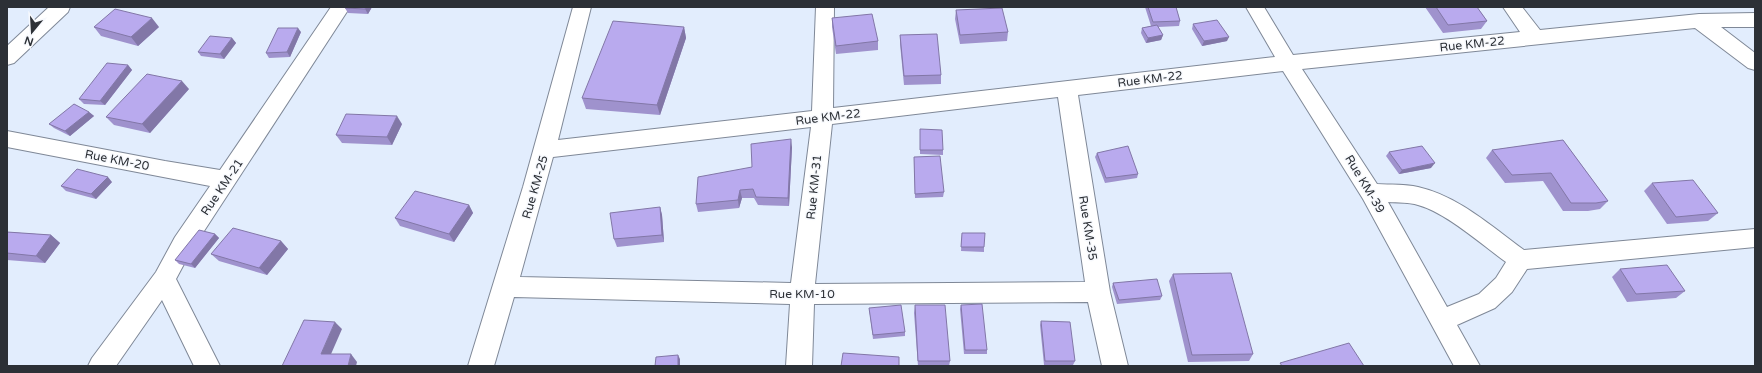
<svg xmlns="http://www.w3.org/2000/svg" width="1762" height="373" font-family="'Varela Round',sans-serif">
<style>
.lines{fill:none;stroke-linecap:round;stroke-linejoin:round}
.minor-casing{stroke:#7f8897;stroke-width:2}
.minor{fill:#fff;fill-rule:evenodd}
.wall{fill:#9f92cd}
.shaded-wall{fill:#8277a7}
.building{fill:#b9aaee;stroke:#8277a7}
.labels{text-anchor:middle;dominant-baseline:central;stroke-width:3;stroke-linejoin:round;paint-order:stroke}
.street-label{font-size:12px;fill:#2c3036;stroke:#f7f9fd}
</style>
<rect width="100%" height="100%" fill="#e2edfd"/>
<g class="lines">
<defs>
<path id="minor" d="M49 7H70L68 12 14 63 7 65V46Z
M331 7H350L191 251 176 279 220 366H194L162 300 116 366H88L92 358 156 272 175 237 210 186 7 147V131L165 161 220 170Z
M573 7H591L558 140 812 111 816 7H834L833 108 1275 57 1246 7H1264L1293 55 1520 32 1503 7H1522L1540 30 1699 14 1755 13V27H1721L1755 53V70L1748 68 1695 28 1302 69 1377 184C1391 185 1405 184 1418 187 1458 196 1491 226 1524 250L1755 229V247L1527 269 1512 292 1495 308 1457 325 1480 366H1454L1363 199 1283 71 1078 95 1110 292 1128 366H1102L1088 302 814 304 812 366H786L790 304 514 297 494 366H468L523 187ZM1058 97 1085 282 815 284 832 124ZM811 127 791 283 520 277 553 157ZM1388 202C1398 203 1409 202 1418 205 1447 213 1482 245 1506 262L1496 278 1479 294 1447 307Z"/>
</defs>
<use href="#minor" class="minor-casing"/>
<use href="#minor" class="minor"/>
</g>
<path class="wall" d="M346 7H372L368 14 348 13 345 8Z
M1145 7H1176L1180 21 1179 26 1158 27 1163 35 1161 40 1146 43 1141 33 1142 28 1151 26Z
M1425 7H1477L1487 21 1481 29 1443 33Z
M956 10 1008 32 1007 41 960 44 955 19Z
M832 18 878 41V50L836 54 832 27Z
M1193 24 1227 41 1202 46 1192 29Z
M94 27H159L138 46 101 36Z
M684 27 686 38 660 115 586 109 582 98Z
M301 32 290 57 269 58 266 53Z
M900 35 941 75V84L904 85 900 44Z
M232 38 236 43 224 59 201 56 198 52Z
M128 65 132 70 105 105 84 104 79 99Z
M189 89 150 133 114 125 106 117Z
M89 112 94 116 70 136 54 128 49 124Z
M402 124 392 145 342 143 336 135Z
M920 129 943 150V155L920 154Z
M1563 140 1608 201 1600 209 1588 211H1563L1543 181 1505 183 1486 158 1492 150Z
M792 147 789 206 758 205 754 198H742L739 208 698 212 696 204 752 167Z
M1389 152 1431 168 1399 174 1386 156Z
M1097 153 1138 174 1137 178 1105 183 1095 157Z
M914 157 944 192 943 197 915 198Z
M112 182 96 199 66 191 61 186Z
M1652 183 1718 213 1708 221 1667 224 1644 191Z
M469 205 473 213 454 242 400 226 395 218Z
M660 207 662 215 664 242 617 247 614 239Z
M7 232 51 235 60 243 45 263 7 260Z
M962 233 984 247V252L961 251Z
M215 234 219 238 195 268 179 264 175 260Z
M281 241 288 249 267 275 219 261 211 254Z
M1620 269 1685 291 1676 298 1627 302 1612 277Z
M1173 274 1253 354 1249 361 1188 362 1169 281Z
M1113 283 1162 296 1160 300 1117 304 1112 287Z
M915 305 950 361 949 366H918L914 313Z
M961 305 987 350V354H964L960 309Z
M869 308 905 332V336L873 339Z
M1041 321 1075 361 1073 365H1044L1040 325Z"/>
<path class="shaded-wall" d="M366 7H372L368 14 365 9Z
M152 18 159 27 138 46 131 37Z
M684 27 686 38 660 115 657 105Z
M298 28 301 32 290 57 287 52Z
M1163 35 1161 40 1146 43 1148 38Z
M1229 37 1227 41 1202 46 1204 41Z
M232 38 236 43 224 59 220 54Z
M128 65 132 70 105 105 100 101Z
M182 81 189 89 150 133 142 124Z
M89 112 94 116 70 136 65 131Z
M397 116 402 124 392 145 387 137Z
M791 139 792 147 789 206 788 198Z
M1435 163 1431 168 1399 174 1402 170Z
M108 177 112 182 96 199 91 194Z
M740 190 742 198 739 208 738 200Z
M469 205 473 213 454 242 449 234Z
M660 207 662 215 664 242 662 235Z
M215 234 219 238 195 268 191 264Z
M51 235 60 243 45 263 36 256Z
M281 241 288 249 267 275 259 268Z
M335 322 342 329 328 361 321 354Z
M351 354 357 362 356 366H348Z
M678 355 680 359V366H678Z"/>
<path class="building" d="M346 7H366L365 9 345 8Z
M1148 7H1176L1180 21 1153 22Z
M1436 7H1477L1487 21 1448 25Z
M1002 8 1008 32 960 35 956 10Z
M115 9 152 18 131 37 94 27Z
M872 14 878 41 836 46 832 18Z
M1217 20 1229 37 1204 41 1193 24Z
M613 21 684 27 657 105 582 98Z
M1157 25 1163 35 1148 38 1142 28Z
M278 28H298L287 52 266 53Z
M937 34 941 75 904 76 900 35Z
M210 36 232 38 220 54 198 52Z
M107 63 128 65 100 101 79 99Z
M147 74 182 81 142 124 106 117Z
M74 104 89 112 65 131 49 124Z
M346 114 397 116 387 137 336 135Z
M920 129 942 130 943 150H920Z
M791 139 788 198 756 197 753 189 740 190 738 200 696 204 698 177 752 167 751 144Z
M1563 140 1608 201 1596 203H1571L1551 173 1512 175 1492 150Z
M1128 146 1138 174 1106 178 1097 153Z
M1422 146 1435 163 1402 170 1389 152Z
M940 156 944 192 915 194 914 157Z
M77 169 108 177 91 194 61 186Z
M1693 180 1718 213 1676 217 1652 183Z
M415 191 469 205 449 234 395 218Z
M660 207 662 235 614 239 610 213Z
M233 228 281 241 259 268 211 254Z
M199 230 215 234 191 264 175 260Z
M7 232 51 235 36 256 7 253Z
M962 233H985L984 247H961Z
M1667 265 1685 291 1636 294 1620 269Z
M1231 273 1253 354 1192 355 1173 274Z
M1157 279 1162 296 1119 300 1113 283Z
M982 304 987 350H965L961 305Z
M901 305 905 332 873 335 869 308Z
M915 305H945L950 361H918Z
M304 320 335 322 321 354H351L348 366H282Z
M1041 321 1070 322 1075 361H1045Z
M1349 343 1364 366H1282L1280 363Z
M843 353 899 357V366H841Z
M678 355V366H655L656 357Z"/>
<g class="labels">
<g class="street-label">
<text transform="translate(1472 44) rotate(-6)">Rue KM-22</text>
<text transform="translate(1150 79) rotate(-7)">Rue KM-22</text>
<text transform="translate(828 117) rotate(-7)">Rue KM-22</text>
<text transform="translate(117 160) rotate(11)">Rue KM-20</text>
<text transform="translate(1365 184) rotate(59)">Rue KM-39</text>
<text transform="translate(222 187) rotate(-56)">Rue KM-21</text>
<text transform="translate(535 187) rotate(-74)">Rue KM-25</text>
<text transform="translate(814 187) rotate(-84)">Rue KM-31</text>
<text transform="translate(1088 228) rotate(81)">Rue KM-35</text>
<text x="802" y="294">Rue KM-10</text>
</g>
</g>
<rect width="1762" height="373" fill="none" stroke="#2c3036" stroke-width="16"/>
<g transform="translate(32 32) rotate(198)" stroke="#f7f9fd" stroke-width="3" paint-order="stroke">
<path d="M0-3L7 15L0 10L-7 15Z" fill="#2c3036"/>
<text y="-6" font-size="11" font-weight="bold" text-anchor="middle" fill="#2c3036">N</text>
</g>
</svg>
